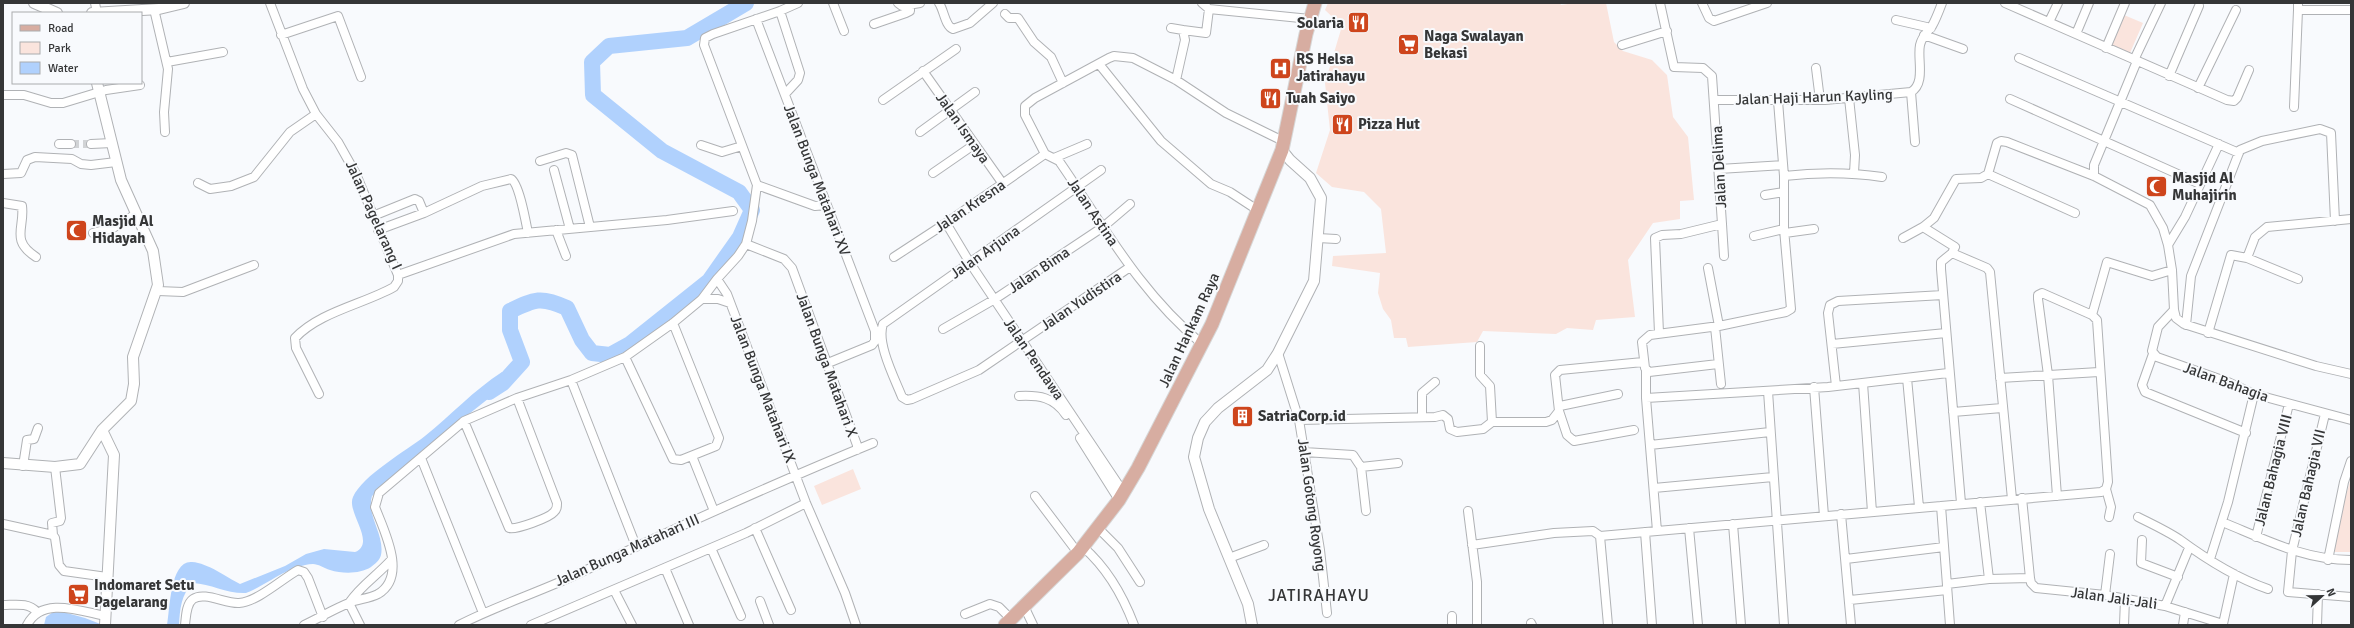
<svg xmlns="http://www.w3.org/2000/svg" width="2354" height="628" font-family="Signika,sans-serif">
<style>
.green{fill:#fae4dd}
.water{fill:#b0d1fd}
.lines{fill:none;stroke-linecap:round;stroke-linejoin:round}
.river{stroke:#b0d1fd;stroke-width:16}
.minor-tunnel{stroke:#d1d3d5;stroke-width:8;stroke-dasharray:8 4;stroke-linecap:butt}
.minor-casing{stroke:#b0b2b5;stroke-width:10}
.tertiary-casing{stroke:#b0b2b5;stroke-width:12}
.primary-casing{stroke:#d7d7d7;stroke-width:15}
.minor{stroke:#fff;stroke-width:8}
.tertiary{stroke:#fff;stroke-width:10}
.primary{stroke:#d7ada1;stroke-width:13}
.labels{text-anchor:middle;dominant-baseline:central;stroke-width:4;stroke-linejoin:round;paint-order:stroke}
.poi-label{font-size:15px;font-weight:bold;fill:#353637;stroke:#f8fafd;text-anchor:start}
.street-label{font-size:15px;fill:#353637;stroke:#f8fafd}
.quarter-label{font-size:17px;letter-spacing:1px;fill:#353637;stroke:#f8fafd}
</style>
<rect width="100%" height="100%" fill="#f8fafd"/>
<path class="green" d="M1328 3H1560L1561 5 1574 3H1606L1614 42 1623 51 1652 60 1667 75 1673 117 1688 137 1694 200 1680 201V219L1653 223 1628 260 1635 317 1596 320 1593 330 1567 328 1556 334 1483 331 1477 342 1408 347 1406 338H1394L1391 320 1383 309 1378 293 1380 273 1332 266 1333 256 1386 253 1381 209 1364 192 1332 187 1316 173 1330 130 1325 83 1342 26 1325 10Z
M2124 15 2143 23 2130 53 2111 45Z
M853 469 861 489 822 505 814 486Z
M2351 478V552H2332L2331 547Z"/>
<path class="water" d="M502 372 508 383 435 441 372 496C366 515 385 535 381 555 380 560 375 564 371 567 360 574 343 574 330 570 324 568 318 564 313 564 289 565 267 585 246 593 228 594 211 584 193 583 181 594 180 609 179 625H167C170 609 170 560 192 562 208 563 226 577 240 584L285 566 306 554 324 549 355 552C377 543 346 512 353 497 363 475 406 451 425 436 451 415 474 390 502 372Z
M56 610 85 618 103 625H44L46 617Z"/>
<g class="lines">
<path class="river" d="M489 392 503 383 522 362 510 330V311C535 299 541 296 567 308L582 340 592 353 610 355 630 344 709 281 740 237 752 210 739 192 662 151 593 95 592 62 609 46 687 38 746 3"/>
<path class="minor-tunnel" d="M71 144H91"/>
<defs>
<path id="minor" d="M95 3 97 13
M270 3 303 89 316 114 338 142 356 174 398 275V281L394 287C364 304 319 312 295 338L296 348 319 394
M833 3 844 31
M898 3 902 6 920 3
M939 3C944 10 945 26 953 29L970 23 993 3
M1202 3 1209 9 1310 19
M1702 3 1709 18 1714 21 1767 3
M2005 3 2227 100 2234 101 2237 98 2249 70
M2298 3V10H2351
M154 9 168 69 164 112 165 132
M780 11 800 73 798 80 785 94
M1005 14 1009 18H1018L1034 42 1051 57 1063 83
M756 19 875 331V341L872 345 828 363
M1896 20 1931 28
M2049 22 2058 3
M874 24 906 13 910 11V4
M1171 28 1183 30
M2076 34 2089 3
M281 35 338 16 361 77
M1924 35 1963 49
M1622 45 1667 31
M2106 48 2125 3
M2019 58 2239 153
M2134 60 2161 3
M167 62 223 52
M1099 64 1161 141 1211 184 1230 192 1259 211
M1816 68 1820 100
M923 71 1003 184
M2169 76 2199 6
M1176 80 1185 40 1183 30 1206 33 1209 9
M2198 88 2236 10
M1911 92 1915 142
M3 95H24L51 103H63L106 90 140 85
M1849 98 1855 155 1854 173
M2010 99 2200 184
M883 100 956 49
M1715 100H1825L1911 92C1926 83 1917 59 1920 45 1922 36 1927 33 1932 26 1936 19 1939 11 1942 3
M2294 107 2298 10
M920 132 975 92
M59 144H71
M91 144 112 143
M701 145 722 152 742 146
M1045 154 1025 115V106L1035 98 1109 58 1114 56 1133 58 1176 80 1226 113 1285 142
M1045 154 1059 161C1104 226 1139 292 1202 344
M1054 158 1087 144
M540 161 566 153 572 155 590 227
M1719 169 1783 165
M554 170 570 229
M1101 170 883 324C876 343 895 379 902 397L907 400 912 399 979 370 1130 267
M933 173 975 144
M3 174 21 173 27 160 35 157 72 159 81 164 91 165 116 162
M1988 174 2075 213
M1784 176C1818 172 1849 172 1882 177
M2094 176V165L2137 61
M198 183 210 189 231 186 254 177 290 132 316 114
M757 185 815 206 826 205
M1765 195 1784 192
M3 203 22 206C25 228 10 240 36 257
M373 216 415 199 419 201 424 213 482 186 511 179C519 183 526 223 528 233
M946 223 970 263 1124 493
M1722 224 1724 256
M1923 227 1955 247 1952 253 1941 262V269L1961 503
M378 230 424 213
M556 230 566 256
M93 233 113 228 136 214
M1785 233 1814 229
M1754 236 1784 229
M1318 238 1336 239
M1903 238 1923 227 1934 218 1956 179 1981 178 1988 174 1997 143 2001 141 2007 142 2094 176 2150 205 2163 228 2168 245 2172 270 2174 310 2176 318 2184 324 2316 366 2351 374
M746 244 784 259 792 268 857 445V450
M2168 245 2185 217 2219 144
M1952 253 1987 268 1990 272 2012 499
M894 257 946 223 1045 154
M2247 258 2255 237 2267 227 2351 219
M1708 268 1719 326
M398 275 514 234 667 220 733 211
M717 279 727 294 806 503 845 593 856 625
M158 291 183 292 254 265
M702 299H718L730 303
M2174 310 2158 327 2152 351 2157 357 2228 382 2254 394 2351 420
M2092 315 2107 262 2152 276 2172 270
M2186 325 2191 276 2240 150 2262 141 2320 129 2331 133 2335 221
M1715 327 1721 384
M943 329 995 299 1103 227 1130 204
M1659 333 1655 238 1662 235 1681 234 1722 224 1712 76 1703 68 1674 67 1660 3
M2208 333 2231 255 2247 258 2298 279
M1832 344 1946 333
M1480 346V375L1490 386 1492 422
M1278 353 1299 420 1320 550 1327 613
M2153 354 2142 385 2145 392 2246 433
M625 357 673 459 681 460 716 446 719 438 673 323
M1718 364 1649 372 1645 368 1642 342 1650 335 1719 326 1786 312 1791 309 1784 229V176L1778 101
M1646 371V398L1657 531
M1907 378 1919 507
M2000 378 2099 372
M571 380 636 546
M1863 383 1872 512
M1836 386 1828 313 1830 305 1838 301 1943 295
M1814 387 1824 516
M1768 391 1784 625
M1019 396C1039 395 1054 397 1066 415
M1646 398 1828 387 1948 373
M1560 406 1618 394
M1559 411 1567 435 1574 441 1634 430
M1953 412 2002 408
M2325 414 2292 551 2288 592 2351 597
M1422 416V393L1435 382
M1299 420 1435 417 1443 415 1448 419 1450 429 1457 432 1483 429 1492 422H1546L1552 420 1559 411 1555 375 1560 370 1643 362
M464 421 509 528C516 530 549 518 554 512 557 509 557 507 557 503L517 398
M1080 438 1119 500
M1650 445 1770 432
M1304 452 1353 455 1361 467 1366 511
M692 456 714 511
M421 458 483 613
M23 466 27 440 34 439 38 428
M1361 467 1398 463
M1654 488 1773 477
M2106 489 2111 507 2109 517
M1035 496 1078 553
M1980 502 1989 579
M1941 506 1950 625
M1468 511 1477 582V625
M1841 514 1851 625
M2138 517C2152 524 2167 531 2179 539 2206 559 2236 578 2268 589
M3 524 53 535 55 538 59 565 64 571 107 577
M1733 524 1741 625
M2227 524C2268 541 2306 560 2351 560
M755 528 791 610
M1098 528 1118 548 1140 582
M1689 528 1698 625
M1645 532 1652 625
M53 535 52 523 60 521 61 518 55 467
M2256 537 2289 404
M2142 540 2141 563 2178 577
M1472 545 1554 533 1593 531 1600 536
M1083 547C1106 567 1123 596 1134 625
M711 548 741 616
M1229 558 1264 545
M1846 559 1944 547
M2210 559 2228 502 2254 394
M2328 560 2344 482 2351 461
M665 568 689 625
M2030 578 2031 583 2036 588 2105 595 2165 606 2189 548
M1947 584 1989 579 2030 578 2022 498
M614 590 632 625
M2105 595 2110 554
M1850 600 1947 590
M760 601 769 625
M349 603C361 585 378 575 392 559
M349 603 360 625
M3 605C15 605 28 602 37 612
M1024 606 1033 625
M2165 606 2223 624 2234 574
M965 614 990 604 999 607 1011 619
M1452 616V625
M1531 623 1532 625
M27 625C42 596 80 611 105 616
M185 625C186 617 186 604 193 599 204 591 226 604 239 603 257 602 282 579 298 570L304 572 308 578 323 617
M304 625C319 618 334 609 349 603 358 599 368 599 378 594 408 576 384 531 375 507L379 493 464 421 517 398 571 380 625 357 673 323 702 299 717 279 738 256 746 244 752 221 757 185 704 45 705 38 713 34 780 11 798 3
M459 625C500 604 543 591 584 571 680 526 775 483 873 443
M531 625 746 533 806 503
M1608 625 1600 536 2101 492 2106 489 2108 482 2097 320 2092 315 2042 293 2038 295V299L2048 375 2057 496
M2124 625 2125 599
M2183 625 2185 612
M2317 625 2318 594"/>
<path id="tertiary" d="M34 3 57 13
M92 13 159 9 184 3
M102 430 114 455 105 625
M3 463 55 467 80 464 102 430 131 401 134 384 133 357 158 285 153 251 121 180 97 83
M1252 625 1248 604 1209 509 1194 457 1198 438 1205 422 1218 408 1267 370 1278 353 1314 281 1321 198 1310 178 1290 160 1282 150"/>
<path id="primary" d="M1005 625 1078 553 1119 500 1138 468 1212 324 1282 150 1306 34 1315 3"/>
</defs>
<use href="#minor" class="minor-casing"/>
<use href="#tertiary" class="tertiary-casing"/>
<use href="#primary" class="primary-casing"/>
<use href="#minor" class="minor"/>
<use href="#tertiary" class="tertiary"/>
<use href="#primary" class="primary"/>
</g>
<defs>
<symbol id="restaurant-square" viewBox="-11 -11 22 22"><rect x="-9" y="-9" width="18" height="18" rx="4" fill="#ce451c" stroke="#f8fafd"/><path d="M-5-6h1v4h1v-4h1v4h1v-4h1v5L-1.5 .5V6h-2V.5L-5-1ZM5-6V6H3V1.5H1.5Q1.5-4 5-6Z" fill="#fff"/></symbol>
<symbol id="supermarket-square" viewBox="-11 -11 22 22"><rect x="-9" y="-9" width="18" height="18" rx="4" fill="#ce451c" stroke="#f8fafd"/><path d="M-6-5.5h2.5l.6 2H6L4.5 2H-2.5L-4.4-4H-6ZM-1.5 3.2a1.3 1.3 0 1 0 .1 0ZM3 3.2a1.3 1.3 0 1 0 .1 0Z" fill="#fff"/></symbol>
<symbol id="hospital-square" viewBox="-11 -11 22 22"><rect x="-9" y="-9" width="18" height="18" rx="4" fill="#ce451c" stroke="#f8fafd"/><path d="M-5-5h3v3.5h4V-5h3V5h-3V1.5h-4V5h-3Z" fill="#fff"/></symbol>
<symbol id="mosque-square" viewBox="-11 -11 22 22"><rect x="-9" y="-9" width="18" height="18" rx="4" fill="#ce451c" stroke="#f8fafd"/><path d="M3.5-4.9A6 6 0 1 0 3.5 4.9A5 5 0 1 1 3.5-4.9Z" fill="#fff"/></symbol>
<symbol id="building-square" viewBox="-11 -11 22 22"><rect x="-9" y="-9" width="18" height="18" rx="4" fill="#ce451c" stroke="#f8fafd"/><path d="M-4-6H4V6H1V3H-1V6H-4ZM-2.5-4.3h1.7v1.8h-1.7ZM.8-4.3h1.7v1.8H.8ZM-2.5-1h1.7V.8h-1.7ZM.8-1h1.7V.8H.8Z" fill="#fff"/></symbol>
</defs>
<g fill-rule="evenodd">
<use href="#restaurant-square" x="1346" y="10" width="25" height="25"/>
<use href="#supermarket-square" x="1396" y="32" width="25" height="25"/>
<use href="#hospital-square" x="1268" y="56" width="25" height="25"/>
<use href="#restaurant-square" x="1258" y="86" width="25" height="25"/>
<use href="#restaurant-square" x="1330" y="112" width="25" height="25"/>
<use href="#mosque-square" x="2144" y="174" width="25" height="25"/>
<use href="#mosque-square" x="64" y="218" width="25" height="25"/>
<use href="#building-square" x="1230" y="404" width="25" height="25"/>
<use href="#supermarket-square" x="66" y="582" width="25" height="25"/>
</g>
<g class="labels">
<g class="poi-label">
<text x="1344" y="23" text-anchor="end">Solaria</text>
<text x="1424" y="36">Naga Swalayan<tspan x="1424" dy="17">Bekasi</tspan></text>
<text x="1296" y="59">RS Helsa<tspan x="1296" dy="17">Jatirahayu</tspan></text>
<text x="1286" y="98">Tuah Saiyo</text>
<text x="1358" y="124">Pizza Hut</text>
<text x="2172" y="178">Masjid Al<tspan x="2172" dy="17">Muhajirin</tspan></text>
<text x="92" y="221">Masjid Al<tspan x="92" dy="17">Hidayah</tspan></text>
<text x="1258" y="416">SatriaCorp.id</text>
<text x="94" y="585">Indomaret Setu<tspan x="94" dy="17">Pagelarang</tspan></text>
</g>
<g class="street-label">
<text transform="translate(1814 97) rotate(-2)">Jalan Haji Harun Kayling</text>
<text transform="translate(963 128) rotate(55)">Jalan Ismaya</text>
<text transform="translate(1719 167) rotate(-93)">Jalan Delima</text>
<text transform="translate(817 180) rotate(69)">Jalan Bunga Matahari XV</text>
<text transform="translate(970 206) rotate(-34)">Jalan Kresna</text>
<text transform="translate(1093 212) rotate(56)">Jalan Astina</text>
<text transform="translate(374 215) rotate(66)">Jalan Pagelarang I</text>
<text transform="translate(985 252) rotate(-35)">Jalan Arjuna</text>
<text transform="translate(1039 270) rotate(-34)">Jalan Bima</text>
<text transform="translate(1081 301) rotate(-34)">Jalan Yudistira</text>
<text transform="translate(1189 330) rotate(-65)">Jalan Hankam Raya</text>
<text transform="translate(1034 359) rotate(56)">Jalan Pendawa</text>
<text transform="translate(827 365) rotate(70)">Jalan Bunga Matahari X</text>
<text transform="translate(2226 382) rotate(20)">Jalan Bahagia</text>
<text transform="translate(763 389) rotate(69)">Jalan Bunga Matahari IX</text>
<text transform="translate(2273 470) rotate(-76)">Jalan Bahagia VIII</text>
<text transform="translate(2308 483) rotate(-77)">Jalan Bahagia VII</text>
<text transform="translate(1312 505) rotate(82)">Jalan Gotong Royong</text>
<text transform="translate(627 550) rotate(-24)">Jalan Bunga Matahari III</text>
<text transform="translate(2114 598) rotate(8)">Jalan Jali-Jali</text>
</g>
<g class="quarter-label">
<text x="1319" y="595">JATIRAHAYU</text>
</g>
</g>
<rect width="2354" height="628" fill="none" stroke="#353637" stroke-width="8"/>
<rect x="12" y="12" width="130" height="72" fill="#f8fafd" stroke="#aaacae"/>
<rect x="20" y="25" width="20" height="6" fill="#d7ada1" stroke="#aaacae"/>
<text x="48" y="32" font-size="12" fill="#353637">Road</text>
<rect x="20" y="42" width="20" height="12" fill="#fae4dd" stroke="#aaacae"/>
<text x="48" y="52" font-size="12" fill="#353637">Park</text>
<rect x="20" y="62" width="20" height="12" fill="#b0d1fd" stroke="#aaacae"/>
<text x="48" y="72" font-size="12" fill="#353637">Water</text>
<g transform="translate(2322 596) rotate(68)" stroke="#f8fafd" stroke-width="3" paint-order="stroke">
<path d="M0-3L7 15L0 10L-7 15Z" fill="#353637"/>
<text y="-6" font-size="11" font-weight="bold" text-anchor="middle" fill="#353637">N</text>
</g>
</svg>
